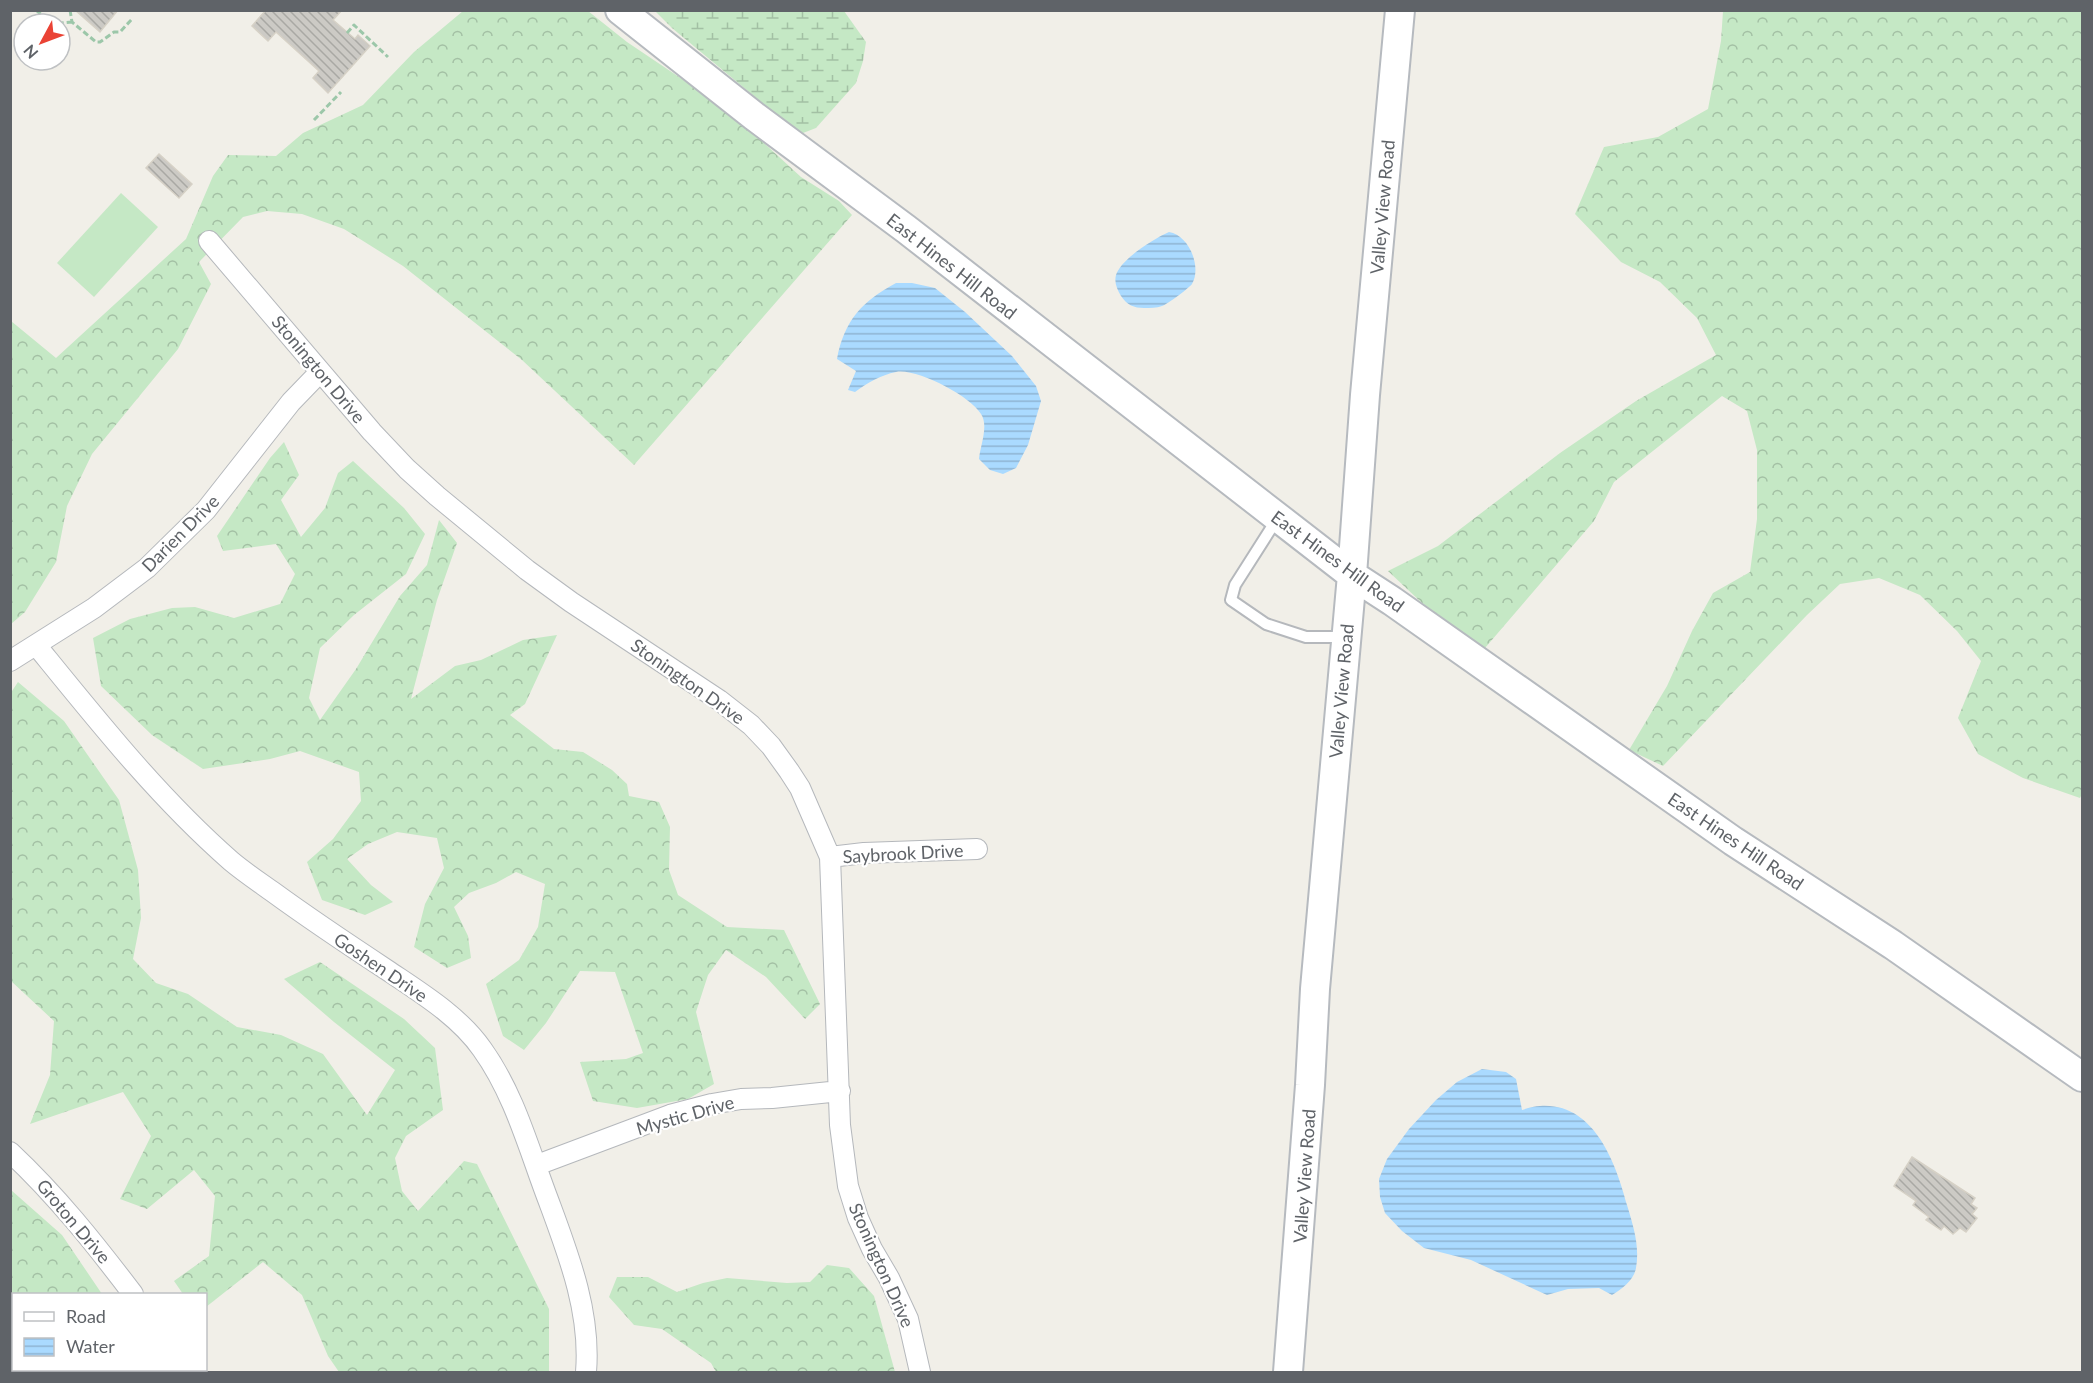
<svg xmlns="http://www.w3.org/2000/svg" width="2093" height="1383" font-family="Lato,sans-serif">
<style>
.forest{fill:url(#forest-crowns)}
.wetland{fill:url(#wetland-marsh)}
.garden{fill:#c5e8c5}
.water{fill:url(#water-rules)}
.building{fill:url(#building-back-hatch);stroke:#d6d1c6;stroke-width:1.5}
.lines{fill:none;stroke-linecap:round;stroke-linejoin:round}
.lane-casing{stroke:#b5b8bc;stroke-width:14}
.street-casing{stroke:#b5b8bc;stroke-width:22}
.secondary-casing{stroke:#b6babf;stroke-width:32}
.path{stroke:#9cc7a9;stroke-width:3;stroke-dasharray:6 3;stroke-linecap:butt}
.lane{stroke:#fff;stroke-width:10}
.street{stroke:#fff;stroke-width:20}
.secondary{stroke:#fff;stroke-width:28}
.labels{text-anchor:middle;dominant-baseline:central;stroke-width:4.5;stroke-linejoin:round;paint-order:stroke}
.street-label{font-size:18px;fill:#5f6368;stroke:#fff}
</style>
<defs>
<pattern id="forest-crowns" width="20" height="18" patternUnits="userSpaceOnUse" patternTransform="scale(1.5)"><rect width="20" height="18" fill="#c5e8c5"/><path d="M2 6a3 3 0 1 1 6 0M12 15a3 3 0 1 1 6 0" fill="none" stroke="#a3c0a4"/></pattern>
<pattern id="wetland-marsh" width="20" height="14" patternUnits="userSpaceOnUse" patternTransform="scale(1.5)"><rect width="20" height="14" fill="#c5e8c5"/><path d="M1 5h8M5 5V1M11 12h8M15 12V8" fill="none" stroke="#a3c0a4"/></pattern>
<pattern id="water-rules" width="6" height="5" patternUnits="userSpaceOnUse" patternTransform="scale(1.5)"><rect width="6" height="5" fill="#aadaff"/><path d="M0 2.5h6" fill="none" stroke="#8eb4d2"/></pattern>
<pattern id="building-back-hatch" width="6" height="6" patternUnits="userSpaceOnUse" patternTransform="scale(1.5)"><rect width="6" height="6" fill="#cccac5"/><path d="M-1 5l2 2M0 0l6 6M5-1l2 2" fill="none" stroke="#a9a8a4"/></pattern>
</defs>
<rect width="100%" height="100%" fill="#f1efe8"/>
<path class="forest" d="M463 11H588L627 42 728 110 801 177 839 201 852 215 634 465 522 360 403 266 344 229 302 214 267 211 243 217 199 262 211 284 178 349 92 454 67 506 56 562 25 612 11 624V321L56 358 186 239 213 176 228 155 276 156 303 133 363 105 414 52Z
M1723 11H2082V794L2080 798 2023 778 1978 754 1958 718 1981 661 1957 631 1920 595 1879 578 1840 584 1807 615 1663 766 1629 750 1667 686 1692 631 1713 593 1750 572 1757 519V450L1747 411 1722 396 1614 482 1594 521 1485 648 1422 603 1388 571 1438 546 1560 453 1636 401 1716 355 1697 318 1660 282 1621 262 1575 214 1604 147 1658 137 1708 109 1721 41Z
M284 442 299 475 281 500 301 537 325 508 338 473 353 461 404 508 425 534 406 574 354 615 320 648 309 698 320 720 356 669 400 596 427 565 439 520 457 543 437 600 411 699 455 666 481 660 523 640 557 635 525 704 510 715 554 749 583 752 612 770 627 784 629 796 659 802 670 827 669 870 678 895 727 927 784 930 820 1004 805 1019 766 977 726 950 708 975 696 1012 714 1084 688 1099 637 1108 593 1101 580 1062 626 1059 643 1053 615 972 580 971 546 1023 524 1050 503 1036 486 984 519 960 538 927 545 884 516 872 496 883 469 893 454 907 468 936 471 958 447 968 414 947 425 904 444 868 437 838 397 832 368 844 347 859 371 885 393 902 365 915 322 900 307 862 333 839 361 801 359 772 300 751 270 759 203 769 152 735 101 686 93 638 130 619 172 608 195 607 234 618 280 604 295 574 276 544 223 551 217 536 270 458Z
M18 682 64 721 119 800 138 870 141 918 133 959 156 983 188 994 237 1027 281 1035 323 1054 367 1115 395 1070 334 1022 284 979 320 962 404 1019 435 1048 443 1110 406 1136 395 1158 402 1191 418 1211 464 1161 477 1164 549 1309V1372H339L328 1356 302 1295 263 1262 206 1307V1294H183L174 1281 209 1256 215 1196 194 1170 147 1209 120 1199 151 1136 123 1092 30 1124 50 1075 54 1021 11 981 10 694Z
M11 1190 62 1235 102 1294H14V1370H154L156 1372H11Z
M827 1265 849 1268 874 1296 895 1372H716L711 1363 662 1329 634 1325 609 1297 617 1277H648L677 1292 703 1283 727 1278 787 1283 810 1282Z"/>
<path class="wetland" d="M655 11H844L866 42 863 61 856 83 816 128 803 133 784 121 672 28Z"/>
<path class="garden" d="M121 193 158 227 94 297 57 263Z"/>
<path class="water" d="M1169 232C1189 235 1202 267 1192 284 1189 288 1168 304 1162 306 1157 308 1150 308 1144 308 1134 308 1127 305 1121 296 1117 289 1114 283 1116 275 1121 259 1155 238 1169 232Z
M896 283H912L935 288 965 312 1012 356 1036 386 1041 401 1028 445 1016 468 1003 474 990 470 979 459C980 446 989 426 981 414 970 396 917 368 896 372 881 375 867 383 855 392L848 390 856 371 837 359C844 321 862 301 896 283Z
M1482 1069 1506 1072 1516 1079 1522 1110C1528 1108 1535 1106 1540 1106 1594 1102 1616 1163 1627 1205 1633 1225 1640 1246 1636 1268 1634 1280 1622 1289 1612 1295L1599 1288 1568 1289 1547 1295 1471 1260 1424 1248 1402 1231 1385 1213 1380 1197 1379 1179 1387 1159 1409 1129 1436 1100 1457 1082Z"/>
<path class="building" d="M75 10H118L100 32Z
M266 10H342L333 20 355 39 358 35 370 46 328 93 313 78 319 71 276 32 268 41 252 26Z
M159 154 192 184 179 198 146 168Z
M1912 1157 1975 1198 1971 1204 1977 1208 1972 1214 1977 1218 1966 1232 1960 1228 1953 1234 1944 1226 1941 1230 1926 1220 1929 1217 1913 1205 1916 1201 1894 1186Z"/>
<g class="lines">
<defs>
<path id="lane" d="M1277 519 1235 585 1231 600 1266 624 1306 637H1346"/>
<path id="street" d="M209 241 372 432 407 469 437 496 527 570 571 602 719 700 751 725 771 746 789 771 800 788 830 857 840 1125 848 1186 858 1218 872 1249 889 1278 908 1319 920 1372
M36 645C97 720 158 797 231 861 244 872 259 882 273 892 310 919 349 945 387 970 421 993 459 1016 482 1049 515 1095 529 1150 549 1202 569 1256 591 1313 586 1372
M10 661 94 608 147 568 206 510 291 402 320 372
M830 857 864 853 977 849
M10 1152C57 1196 95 1244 133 1294
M537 1165 670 1115 712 1104 741 1099 772 1098 840 1091
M188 1370 190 1372"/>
<path id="secondary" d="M620 10 754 116 906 229 1352 575 1392 601 1733 841 1893 945 2082 1077
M1288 1372 1310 1085 1315 989 1352 575 1365 395 1400 10"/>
</defs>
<use href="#lane" class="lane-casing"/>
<use href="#street" class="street-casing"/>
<use href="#secondary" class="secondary-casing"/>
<path class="path" d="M36 10 52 24 72 22
M70 10 72 22 96 42H100L114 32H120L132 19
M32 22 40 14
M347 33 354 25 388 57
M314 120 341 92"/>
<use href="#lane" class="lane"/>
<use href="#street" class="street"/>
<use href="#secondary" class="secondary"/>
</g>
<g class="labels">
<g class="street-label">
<text transform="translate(1382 207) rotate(-85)">Valley View Road</text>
<text transform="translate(952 266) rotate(38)">East Hines Hill Road</text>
<text transform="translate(319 369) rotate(50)">Stonington Drive</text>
<text transform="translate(180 533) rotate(-45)">Darien Drive</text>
<text transform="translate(1338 561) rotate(36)">East Hines Hill Road</text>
<text transform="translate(688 681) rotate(35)">Stonington Drive</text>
<text transform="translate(1341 691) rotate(-85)">Valley View Road</text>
<text transform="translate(1736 841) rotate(34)">East Hines Hill Road</text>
<text transform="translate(903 853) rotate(-3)">Saybrook Drive</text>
<text transform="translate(381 967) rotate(34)">Goshen Drive</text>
<text transform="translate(685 1115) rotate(-16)">Mystic Drive</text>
<text transform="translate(1304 1176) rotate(-86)">Valley View Road</text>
<text transform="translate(74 1221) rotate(50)">Groton Drive</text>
<text transform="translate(882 1265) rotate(66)">Stonington Drive</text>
</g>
</g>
<rect width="2093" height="1383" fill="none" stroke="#5f6368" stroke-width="24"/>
<rect x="12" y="1293" width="195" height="78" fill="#ffffff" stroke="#bfc1c3" stroke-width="1.5"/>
<rect x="24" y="1312" width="30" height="9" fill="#ffffff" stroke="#bfc1c3" stroke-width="1.5"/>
<text x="66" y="1323" font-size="18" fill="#5f6368">Road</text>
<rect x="24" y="1338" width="30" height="18" fill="url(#water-rules)" stroke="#bfc1c3" stroke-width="1.5"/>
<text x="66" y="1353" font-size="18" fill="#5f6368">Water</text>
<g transform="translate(42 42) rotate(229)"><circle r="28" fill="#ffffff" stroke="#bfc1c3" stroke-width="1.5"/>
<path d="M0-4.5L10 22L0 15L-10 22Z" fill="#ea4335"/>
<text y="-9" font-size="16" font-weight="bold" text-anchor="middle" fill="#5f6368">N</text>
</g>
</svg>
